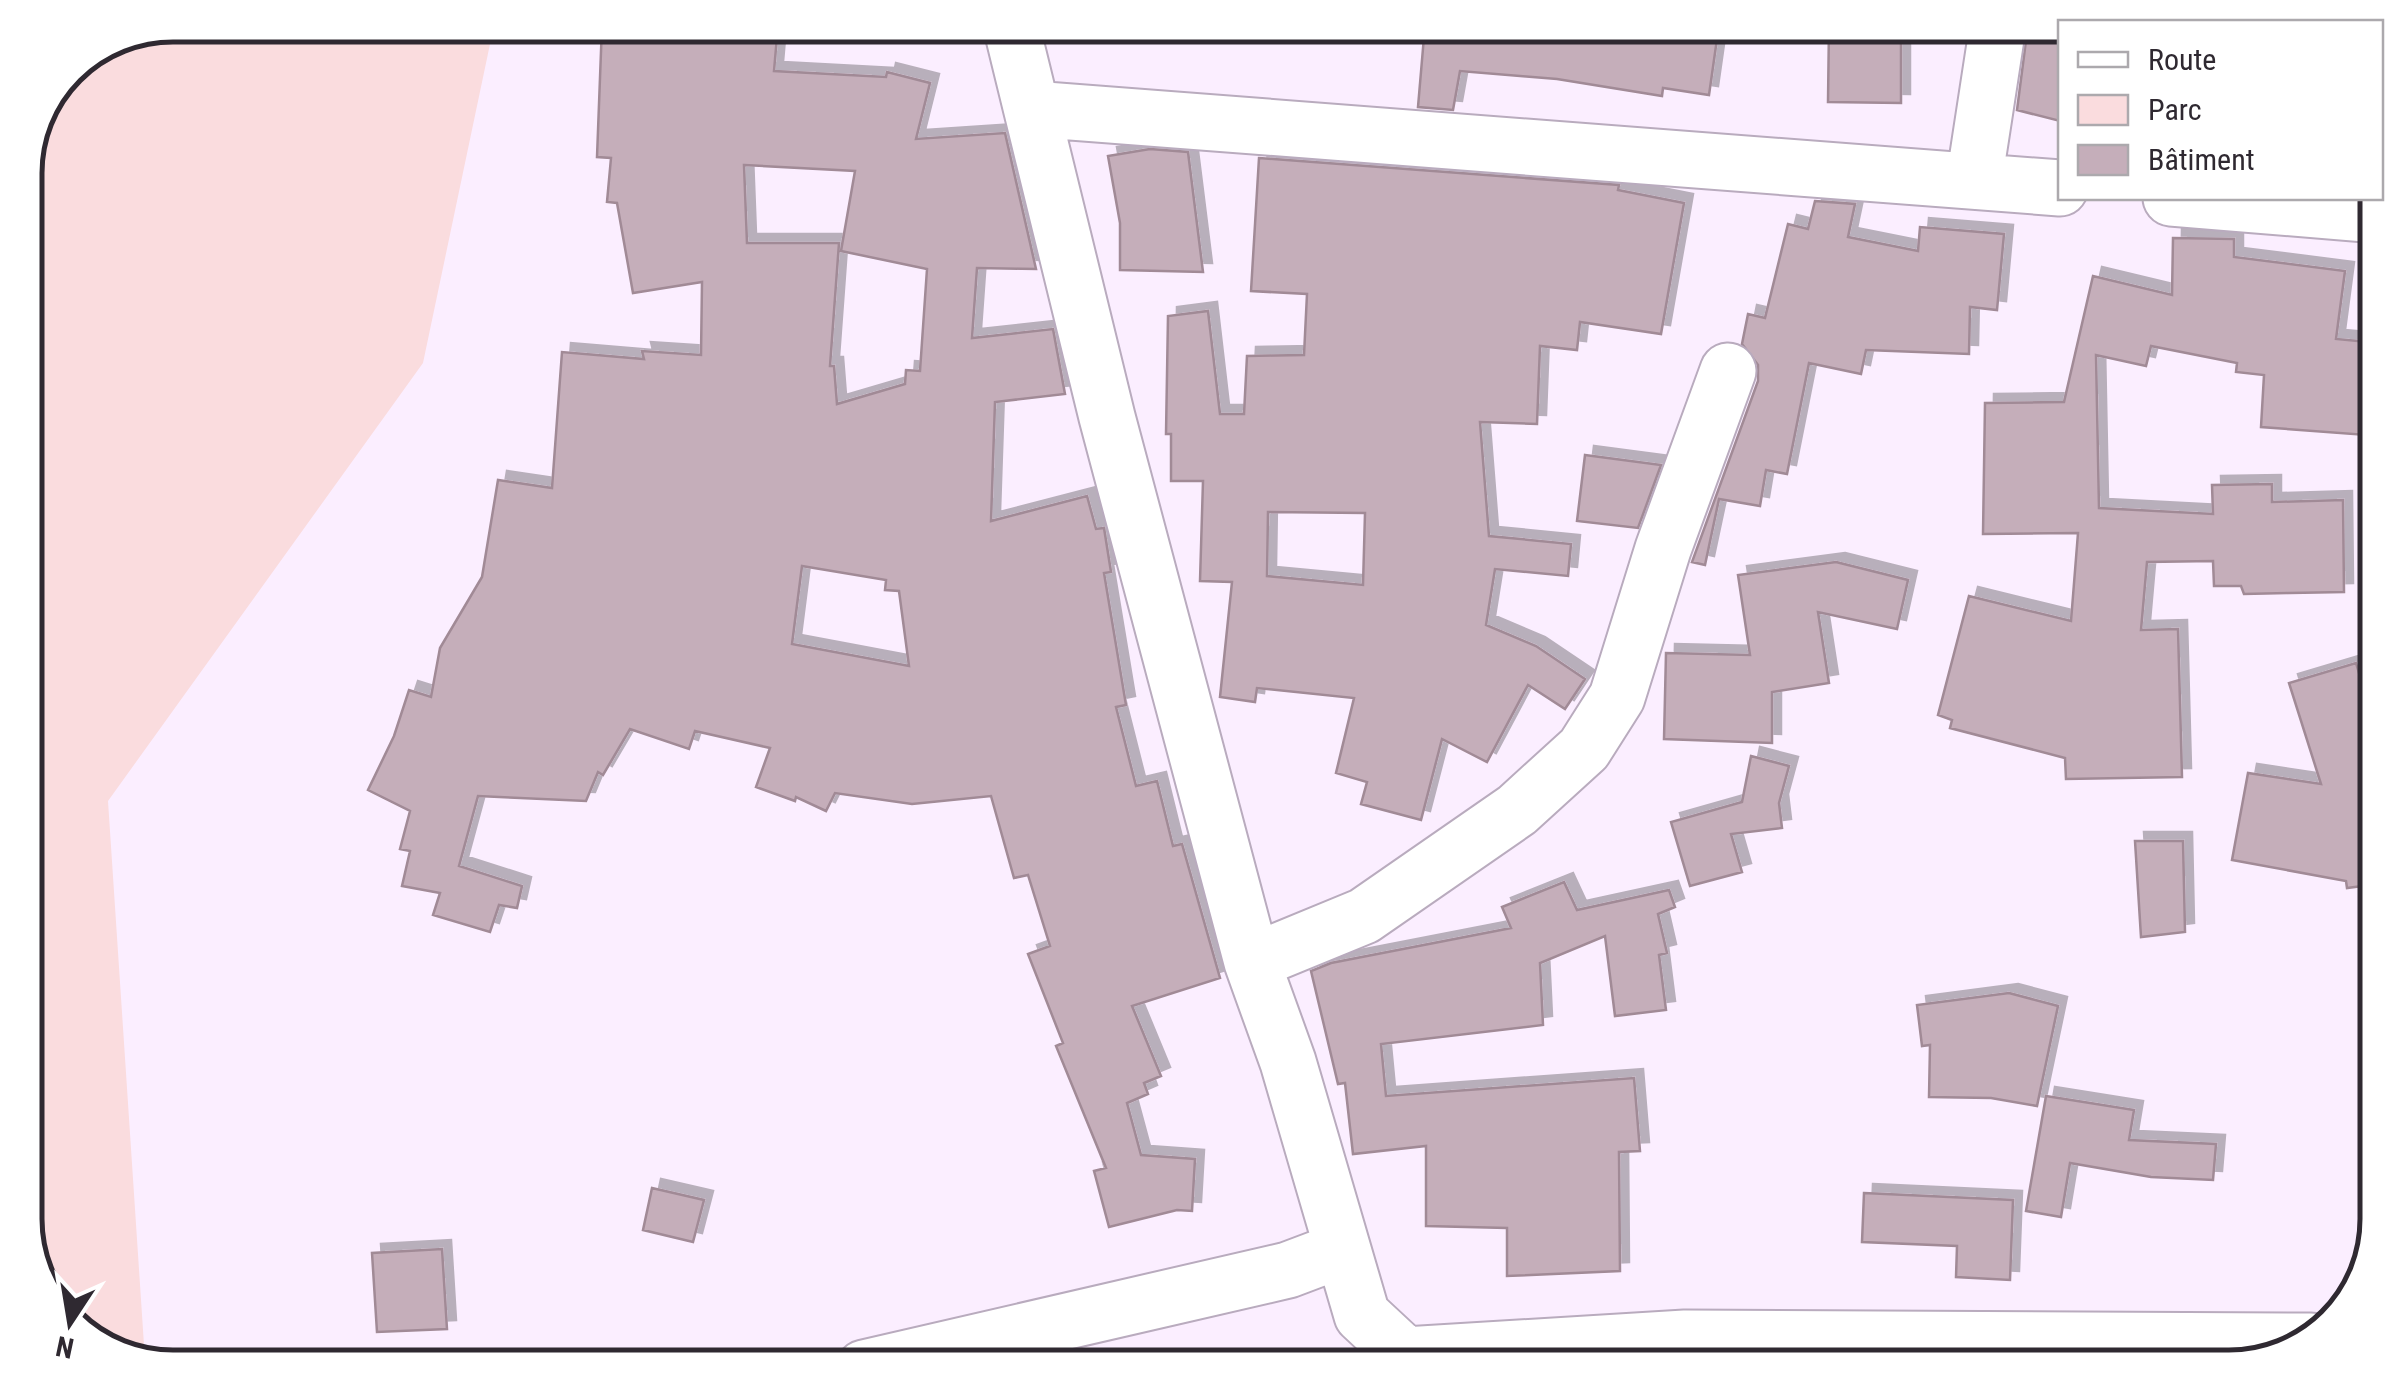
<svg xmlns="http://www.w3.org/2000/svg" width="2403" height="1393" font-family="'Roboto Condensed',sans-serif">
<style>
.green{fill:#fadcde}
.building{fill:#c5aeba;stroke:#a18a96;stroke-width:2.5;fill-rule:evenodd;filter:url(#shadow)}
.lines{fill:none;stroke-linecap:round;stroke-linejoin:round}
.minor-casing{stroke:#b9abbe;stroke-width:59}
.minor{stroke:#fff;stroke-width:55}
.rim{fill:none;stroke:#2f2931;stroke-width:5}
</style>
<defs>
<filter id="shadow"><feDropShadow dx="9" dy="-9" stdDeviation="0" flood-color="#0004"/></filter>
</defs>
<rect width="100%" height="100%" fill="#fbeeff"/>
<path class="green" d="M173 25H494L423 363 108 801 145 1360 99 1348 45 1294 25 1229V164L69 68Z"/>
<path class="building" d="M602 25H778L774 71 886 77 887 72 930 83 916 139 1005 133 1036 269 977 268 972 338 1053 329 1065 394 995 402 991 521 1087 496 1096 529 1104 528 1111 572 1104 573 1126 705 1116 707 1136 786 1157 781 1173 846 1182 844 1220 978 1132 1006 1161 1076 1144 1083 1148 1094 1127 1103 1141 1155 1195 1159 1192 1211 1177 1210 1109 1227 1094 1171 1106 1168 1056 1046 1063 1043 1028 954 1050 946 1028 875 1014 878 991 796 912 804 835 793 826 811 796 797 795 801 756 787 770 748 695 731 689 749 630 729 603 775 598 772 586 801 478 796 459 866 522 886 517 908 499 905 490 932 433 915 440 893 402 886 410 851 400 849 410 811 368 790 394 736 409 690 431 697 440 648 482 577 498 480 552 488 562 352 644 359 642 351 701 355 702 282 633 293 617 203 607 202 611 158 597 157ZM744 165 855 171 841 251 927 269 920 371 906 370 905 384 837 404 834 366H830L839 243H747ZM802 566 886 580 885 590 899 591 909 666 792 644Z
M1425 25H1719L1709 95 1663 88 1662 96 1557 79 1460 71 1453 110 1418 107Z
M1829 25H1901V103L1828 102Z
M2028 25H2060V121L2017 110Z
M1150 149 1188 152 1203 272 1120 270V223L1108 156Z
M1259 158 1619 185 1618 190 1684 203 1661 334 1580 322 1577 350 1540 346 1537 424 1480 422 1489 536 1571 544 1568 576 1495 569 1486 625 1536 646 1585 679 1565 709 1528 685 1487 762 1442 739 1421 820 1361 804 1367 782 1336 773 1354 698 1257 688 1255 702 1220 697 1232 582 1200 581 1203 481H1171V434H1166L1168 316 1208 311 1220 414H1244L1247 356 1304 355 1307 294 1251 291ZM1268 512 1365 513 1363 585 1267 576Z
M1815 201 1855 204 1848 237 1918 251 1920 227 2004 234 1997 310 1970 307 1969 354 1866 350 1861 374 1809 363 1787 474 1766 470 1760 506 1719 499 1705 565 1692 562 1758 381V365L1742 344 1748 314 1765 318 1788 224 1808 229Z
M2173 238 2234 239V257L2345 271 2336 339 2368 342 2366 435 2261 427 2264 375 2236 372 2237 363 2151 346 2146 366 2096 355 2099 508 2213 514 2212 485 2272 484V502L2343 500 2344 592 2244 594 2241 586H2214L2213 561 2147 562 2141 630 2178 629 2182 777 2066 779 2065 758 1950 728 1952 720 1938 715 1969 596 2071 621 2078 533 1983 534 1985 403 2064 402 2093 276 2172 295Z
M1585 455 1661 465 1638 528 1577 521Z
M1836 562 1908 580 1897 629 1818 612 1829 683 1772 692V743L1664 739 1666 653 1750 655 1738 575Z
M2356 663 2378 738V884L2347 888 2346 881 2232 860 2248 773 2321 784 2289 683Z
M1751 756 1789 766 1779 803 1782 828 1731 834 1742 872 1690 886 1671 822 1742 802Z
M2135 841H2183L2185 932 2141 937Z
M1564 882 1577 910 1669 890 1675 907 1658 914 1667 953 1659 955 1666 1010 1615 1016 1605 936 1540 963 1543 1025 1381 1044 1386 1096 1634 1078 1640 1151 1619 1152 1620 1271 1507 1276V1228L1426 1226V1146L1353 1154 1345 1083 1338 1084 1311 971 1331 963 1511 928 1502 907Z
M2009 993 2058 1006 2037 1106 1991 1098 1929 1097 1930 1045 1922 1046 1917 1005Z
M2046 1096 2134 1110 2129 1140 2216 1144 2213 1180 2151 1177 2070 1163 2061 1217 2026 1211Z
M652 1188 704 1200 693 1242 643 1230Z
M1864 1193 2013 1200 2010 1280 1956 1277 1957 1246 1862 1242Z
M442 1249 447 1329 377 1332 372 1253Z"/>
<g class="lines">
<defs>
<path id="minor" d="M1011 25 1107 417 1252 962 1288 1062 1362 1315 1405 1355V1368
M1032 109 2060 188
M1974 181 1998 25
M2171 198 2378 215
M1252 962 1364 916 1517 810 1584 749 1617 697 1663 549 1728 371
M1405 1355 1685 1338 2311 1341
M864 1368 1288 1270 1341 1250"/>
</defs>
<use href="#minor" class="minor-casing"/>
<use href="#minor" class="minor"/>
</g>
<path d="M0 0H2403V1393H0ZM173 42H2229A131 131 0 0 1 2360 173V1219A131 131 0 0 1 2229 1350H173A131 131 0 0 1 42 1219V173A131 131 0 0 1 173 42Z" fill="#fff" fill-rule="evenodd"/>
<path class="rim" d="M173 42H2229A131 131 0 0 1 2360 173V1219A131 131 0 0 1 2229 1350H173A131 131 0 0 1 42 1219V173A131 131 0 0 1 173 42Z"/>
<rect x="2058" y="20" width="325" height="180" fill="#ffffff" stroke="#aca9ad" stroke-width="2.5"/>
<rect x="2078" y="52" width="50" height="15" fill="#ffffff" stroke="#aca9ad" stroke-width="2.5"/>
<text x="2148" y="70" font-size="30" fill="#2f2931">Route</text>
<rect x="2078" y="95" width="50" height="30" fill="#fadcde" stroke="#aca9ad" stroke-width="2.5"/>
<text x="2148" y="120" font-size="30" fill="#2f2931">Parc</text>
<rect x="2078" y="145" width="50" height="30" fill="#c5aeba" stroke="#aca9ad" stroke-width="2.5"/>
<text x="2148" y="170" font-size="30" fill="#2f2931">Bâtiment</text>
<g transform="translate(70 1323) rotate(192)" stroke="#ffffff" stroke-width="8" paint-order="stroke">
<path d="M0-8L18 38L0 25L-18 38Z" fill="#2f2931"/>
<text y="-15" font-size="28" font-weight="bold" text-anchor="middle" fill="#2f2931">N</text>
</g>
</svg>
